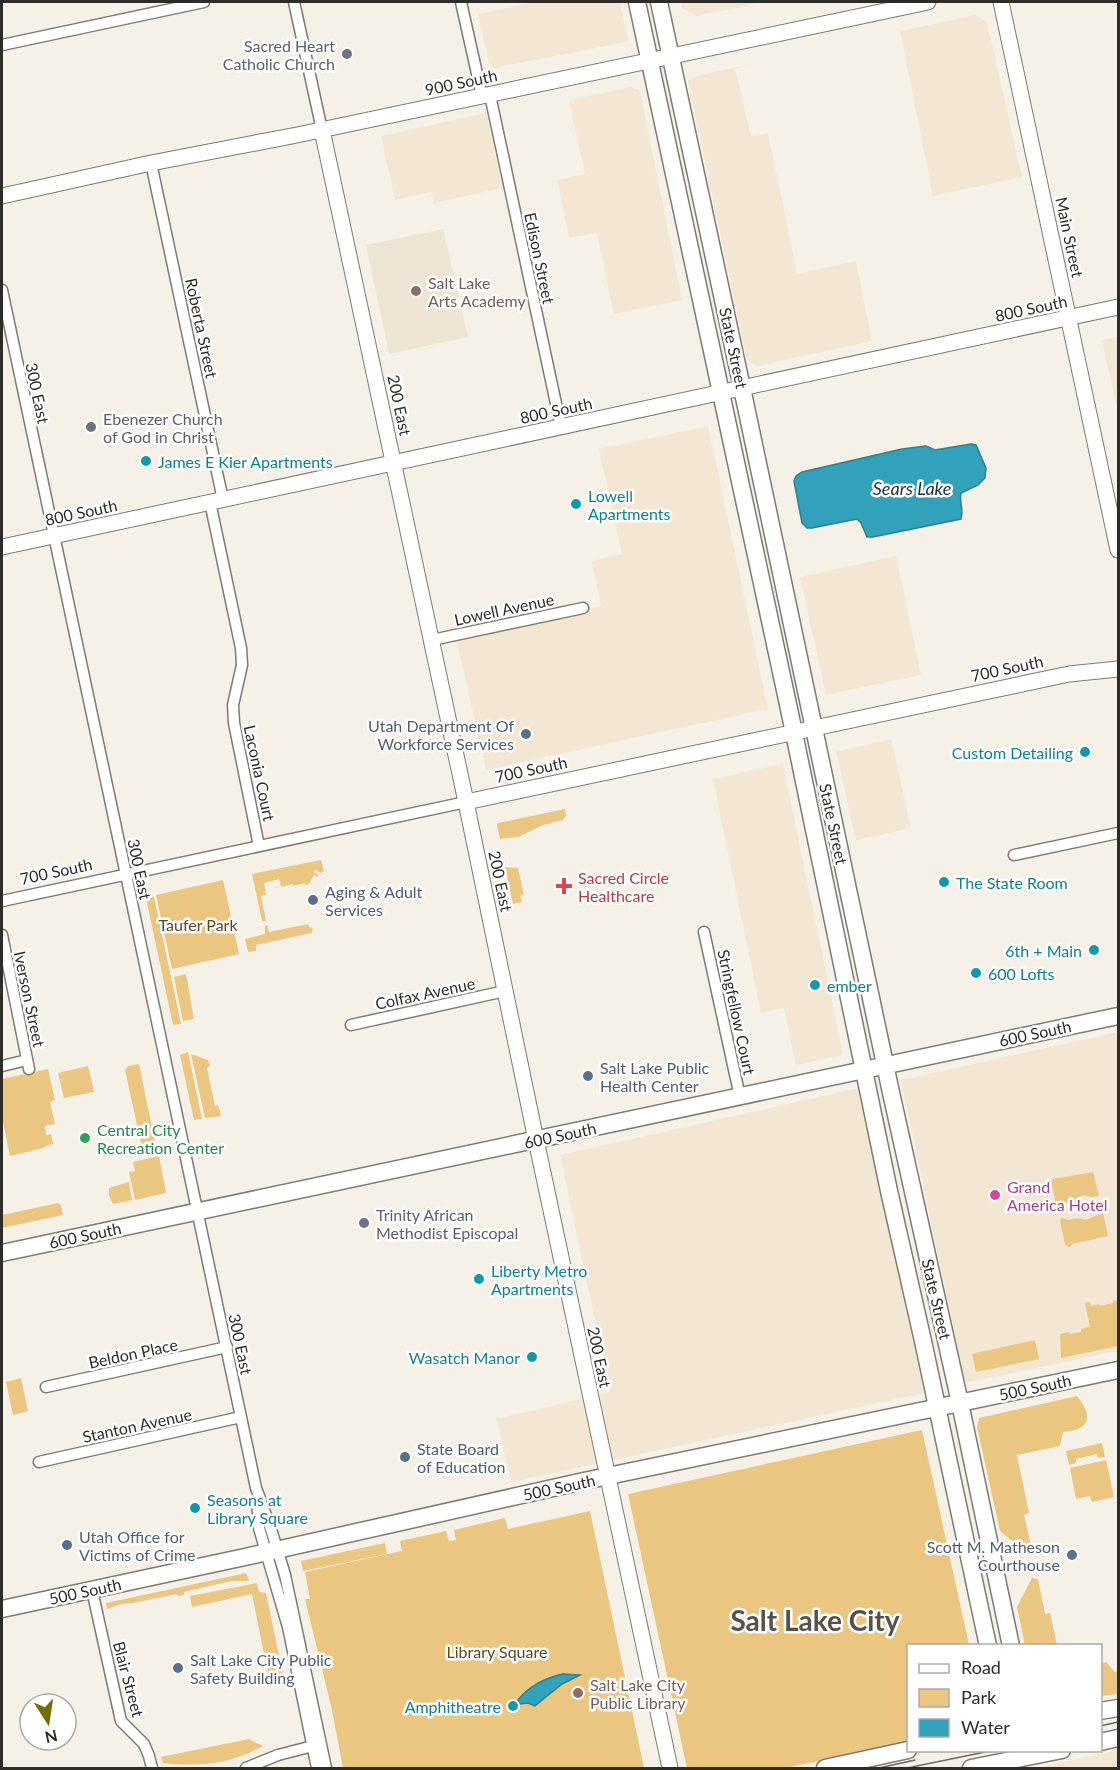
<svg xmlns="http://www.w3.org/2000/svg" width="1120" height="1770" font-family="Lato,sans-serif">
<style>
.commercial{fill:#f3e6d2}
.built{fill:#ede4d4}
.green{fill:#ebc681}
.water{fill:#31a2b9;stroke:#307f8e;stroke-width:1.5}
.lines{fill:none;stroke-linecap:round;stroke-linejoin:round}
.street-casing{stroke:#7f7a72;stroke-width:13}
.secondary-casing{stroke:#7f7a72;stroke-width:17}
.primary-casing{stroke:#7f7a72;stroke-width:19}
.street{stroke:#fff;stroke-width:10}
.secondary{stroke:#fff;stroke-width:15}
.primary{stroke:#fff;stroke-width:16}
.tram{stroke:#6c6964;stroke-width:1.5}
.worship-dot{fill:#6b7280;stroke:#fff;stroke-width:2}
.education-dot{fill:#8d6e63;stroke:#fff;stroke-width:2}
.culture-dot{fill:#0f9aa8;stroke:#fff;stroke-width:2}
.service-dot{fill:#5c6f8a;stroke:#fff;stroke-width:2}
.health-dot{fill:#e0444e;stroke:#fff;stroke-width:2}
.leisure-dot{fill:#2e9e5b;stroke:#fff;stroke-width:2}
.hotel-dot{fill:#d1479c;stroke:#fff;stroke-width:2}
.labels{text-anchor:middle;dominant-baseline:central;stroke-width:5;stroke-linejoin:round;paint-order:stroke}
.worship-label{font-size:16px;fill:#5b616d;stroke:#fff;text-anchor:start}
.street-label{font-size:16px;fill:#2e2c29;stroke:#fff}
.education-label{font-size:16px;fill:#785e54;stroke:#fff;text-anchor:start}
.culture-label{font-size:16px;fill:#0d838f;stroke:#fff;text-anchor:start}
.service-label{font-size:16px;fill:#4e5e75;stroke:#fff;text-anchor:start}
.health-label{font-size:16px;fill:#be3a42;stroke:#fff;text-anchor:start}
.park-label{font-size:16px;fill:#5d4920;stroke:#fff}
.leisure-label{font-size:16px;fill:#27864d;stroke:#fff;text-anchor:start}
.hotel-label{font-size:16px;fill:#b23c85;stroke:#fff;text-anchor:start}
.water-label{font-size:18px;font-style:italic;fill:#1c343a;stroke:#fff}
.town-label{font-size:28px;font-weight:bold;fill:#565149;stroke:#fff}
</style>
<rect width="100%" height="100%" fill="#f6f1e7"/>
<path class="commercial" d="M534 2H620L628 39 626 42 494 68 489 63 478 14Z
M681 2H765L696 16 682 8Z
M975 15 987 22 1022 177 933 196 900 31Z
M753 64 735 69 751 136 768 133 797 274 856 261 872 341 757 366 747 360 688 81 696 76Z
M631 87 639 90 642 102 682 300 614 314 597 233 569 238 557 180 585 174 569 100Z
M486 113 502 188 434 203 431 192 395 200 381 136Z
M1118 336V414L1102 340Z
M708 426 768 709 486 770 456 637 601 606 592 561 622 554 599 449Z
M896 556 921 675 826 695 800 577Z
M891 739 911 828 856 840 836 752Z
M783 764 843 1055 796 1065 784 1008 761 1013 713 779Z
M1118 1032V1351L965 1383 901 1080Z
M859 1088 924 1393 511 1482 497 1419 610 1392 560 1155Z
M1118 1750V1768H1045V1766Z"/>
<path class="built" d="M443 229 468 337 389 354 366 245Z"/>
<path class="green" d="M565 809 566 815 563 820 543 825 518 837 500 839 497 825 498 823Z
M321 860 324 871 321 873 315 870 314 872 319 875 317 877 314 875 309 884 305 885V883L293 886V884L281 887 279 879 264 883 266 895 261 896 266 921H262L252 874Z
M505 867 518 868 524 895H520L522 902 513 904Z
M223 880 239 954 172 969 156 895Z
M149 896 154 897 181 1024 173 1025 146 898Z
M308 924 309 927 313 928 312 933 256 945V951L248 952 245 939 265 934V926L267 925 269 932Z
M186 974 194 1019 183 1021 174 977Z
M188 1052 202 1119 194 1120 180 1055Z
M191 1054 208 1060 210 1065 207 1068 215 1106 218 1105 221 1116 205 1118Z
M139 1064 155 1142 145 1144 141 1143 125 1070 128 1066Z
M88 1066 94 1092 64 1098 58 1073Z
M48 1069 55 1100 50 1102 55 1124 45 1126 46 1135 51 1134 53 1144 46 1146 44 1148 10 1156 2 1116V1079Z
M159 1156 166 1193 135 1200 129 1172 135 1171 133 1162Z
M1093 1172 1099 1196 1093 1197 1083 1195 1073 1201 1063 1203 1064 1206 1061 1208 1057 1207 1051 1182 1053 1179Z
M129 1182 132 1200 113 1204 109 1195V1188Z
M58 1203 61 1205 63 1215 2 1228V1215Z
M1103 1213 1108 1236 1072 1244 1070 1247 1065 1245 1060 1220 1062 1218 1068 1220 1078 1218 1085 1220Z
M1118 1300V1346L1061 1358 1060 1334 1069 1332 1070 1334 1081 1332V1329L1090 1327 1085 1303 1090 1302 1091 1306 1099 1304 1100 1306 1113 1303V1301Z
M1035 1340 1039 1359 976 1372 972 1354Z
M21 1378 28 1411 13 1415 6 1382Z
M1077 1396C1085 1406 1095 1421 1078 1429 1073 1431 1067 1432 1063 1432L1060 1446 1017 1455 1029 1513 1024 1515 1032 1550 1027 1554 1000 1531 977 1427 979 1418Z
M922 1430 969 1645 908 1646V1742L786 1768H687L628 1494Z
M1102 1443 1105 1457 1098 1458 1097 1454 1076 1459V1463L1069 1465 1066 1451Z
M1106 1460 1114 1497 1092 1502 1090 1496 1076 1499 1070 1468Z
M590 1511 644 1768H343L332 1710 305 1599H310L305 1572 402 1551 400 1541 446 1531 449 1541 456 1540 454 1530 505 1518 508 1529Z
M385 1543 387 1554 303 1571 301 1561Z
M246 1573 249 1581H231L184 1592V1595L178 1596 177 1594 133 1603 121 1604 107 1609 106 1603Z
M1032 1578 1038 1579 1045 1614 1050 1613 1057 1645H1025L1017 1607Z
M257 1583 259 1592 266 1593 283 1675 268 1674 252 1594 192 1607 190 1596Z
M1106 1662 1115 1672 1118 1671V1694L1101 1696V1664Z
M249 1739 263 1746C231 1764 199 1767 163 1763L161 1757Z"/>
<path class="water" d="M971 444 976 445 986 468 985 478 978 485 961 493C959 502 964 510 961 519L873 537H867L861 523 857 519 812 528H807L802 523 794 481 796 476 802 472 902 449 926 446 935 450Z
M563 1674 580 1675 562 1684 535 1706 528 1703 520 1704 517 1701C529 1686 544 1678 563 1674Z"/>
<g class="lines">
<defs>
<path id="street" d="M294 2 322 130
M461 2 482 96
M2 45 204 2
M490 95 561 427
M151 163 223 500
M2 290 256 1488 270 1526 285 1575 326 1768
M210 502 241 648 242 665 233 705 234 723 259 846
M432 640 583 608
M1014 855 1118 833
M2 901 466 802
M704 932 740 1097
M2 935 29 1069
M351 1025 505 991
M2 1066 27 1060
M46 1387 227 1347
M39 1462 241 1417
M257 1501 259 1528 288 1627 317 1768
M92 1590 121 1721 144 1744 149 1756 152 1768
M246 1768 278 1755 313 1746"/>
<path id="secondary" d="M1001 2 1118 550
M322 130 466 802 536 1140 670 1768
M2 196 151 163 297 135 928 2
M2 547 1118 307
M466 802 1069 674 1118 669"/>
<path id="primary" d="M637 2 789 709 889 1191 923 1341 988 1646
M659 2 742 388 890 1088 960 1403 1011 1646
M2 1253 1118 1016
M2 1609 245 1557 584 1481 1118 1370
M1100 1711 1118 1708
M1100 1742 1118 1738
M825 1768 908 1750
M971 1768 1062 1750"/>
</defs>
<use href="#street" class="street-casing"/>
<use href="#secondary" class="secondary-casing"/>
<use href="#primary" class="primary-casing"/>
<use href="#street" class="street"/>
<use href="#secondary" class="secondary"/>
<use href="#primary" class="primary"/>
<path class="tram" d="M1100 1726 1118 1722
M879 1768 915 1760
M907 1768 995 1750"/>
</g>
<g class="worship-dot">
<circle cx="347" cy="54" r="6"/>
<circle cx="91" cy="427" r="6"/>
<circle cx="364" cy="1223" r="6"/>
</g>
<g class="education-dot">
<circle cx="416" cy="291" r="6"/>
<circle cx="578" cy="1693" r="6"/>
</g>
<g class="culture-dot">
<circle cx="146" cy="461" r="6"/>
<circle cx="576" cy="504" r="6"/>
<circle cx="1085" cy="752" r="6"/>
<circle cx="944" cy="882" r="6"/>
<circle cx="1094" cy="950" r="6"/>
<circle cx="976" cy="973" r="6"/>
<circle cx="815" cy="985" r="6"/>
<circle cx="479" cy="1279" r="6"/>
<circle cx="532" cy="1357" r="6"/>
<circle cx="195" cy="1508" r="6"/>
<circle cx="513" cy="1706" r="6"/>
</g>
<g class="service-dot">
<circle cx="526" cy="734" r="6"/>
<circle cx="313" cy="900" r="6"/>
<circle cx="588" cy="1076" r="6"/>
<circle cx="405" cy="1457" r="6"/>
<circle cx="67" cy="1545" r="6"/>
<circle cx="1072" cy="1555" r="6"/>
<circle cx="178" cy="1668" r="6"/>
</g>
<path class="health-dot" d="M561 877h6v6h6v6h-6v6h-6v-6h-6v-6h6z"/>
<circle class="leisure-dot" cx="85" cy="1138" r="6"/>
<circle class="hotel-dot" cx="995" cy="1195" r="6"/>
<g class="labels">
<g class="worship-label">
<text x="335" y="45" text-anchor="end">Sacred Heart<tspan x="335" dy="18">Catholic Church</tspan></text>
<text x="103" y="418">Ebenezer Church<tspan x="103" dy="18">of God in Christ</tspan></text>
<text x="376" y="1214">Trinity African<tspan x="376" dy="18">Methodist Episcopal</tspan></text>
</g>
<g class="street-label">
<text transform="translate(461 82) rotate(-12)">900 South</text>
<text transform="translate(1070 237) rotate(78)">Main Street</text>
<text transform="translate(540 258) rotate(78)">Edison Street</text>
<text transform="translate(1031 308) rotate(-12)">800 South</text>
<text transform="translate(202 328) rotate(78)">Roberta Street</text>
<text transform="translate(734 348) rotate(78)">State Street</text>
<text transform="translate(38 393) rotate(78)">300 East</text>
<text transform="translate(400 405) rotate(78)">200 East</text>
<text transform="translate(556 410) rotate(-12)">800 South</text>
<text transform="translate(81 512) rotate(-12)">800 South</text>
<text transform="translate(504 609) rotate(-12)">Lowell Avenue</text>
<text transform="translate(1007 668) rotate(-12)">700 South</text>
<text transform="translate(531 769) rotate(-12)">700 South</text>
<text transform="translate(260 773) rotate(78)">Laconia Court</text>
<text transform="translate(834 824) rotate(78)">State Street</text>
<text transform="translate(140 869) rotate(78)">300 East</text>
<text transform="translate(56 871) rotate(-12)">700 South</text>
<text transform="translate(501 881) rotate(78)">200 East</text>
<text transform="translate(425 993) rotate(-12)">Colfax Avenue</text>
<text transform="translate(30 999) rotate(78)">Iverson Street</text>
<text transform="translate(737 1012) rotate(78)">Stringfellow Court</text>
<text transform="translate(1035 1033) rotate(-12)">600 South</text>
<text transform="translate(560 1135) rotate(-12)">600 South</text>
<text transform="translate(85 1235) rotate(-12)">600 South</text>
<text transform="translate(937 1299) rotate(77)">State Street</text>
<text transform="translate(241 1344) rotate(78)">300 East</text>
<text transform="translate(133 1353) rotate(-12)">Beldon Place</text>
<text transform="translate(600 1357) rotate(78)">200 East</text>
<text transform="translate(1035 1387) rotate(-12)">500 South</text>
<text transform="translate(137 1425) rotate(-12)">Stanton Avenue</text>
<text transform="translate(559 1487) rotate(-12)">500 South</text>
<text transform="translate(85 1591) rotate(-12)">500 South</text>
<text transform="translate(129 1679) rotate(75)">Blair Street</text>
</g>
<g class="education-label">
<text x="428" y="282">Salt Lake<tspan x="428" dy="18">Arts Academy</tspan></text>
<text x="590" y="1684">Salt Lake City<tspan x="590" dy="18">Public Library</tspan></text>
</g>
<g class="culture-label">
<text x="158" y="461">James E Kier Apartments</text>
<text x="588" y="495">Lowell<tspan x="588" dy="18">Apartments</tspan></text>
<text x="1073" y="752" text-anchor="end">Custom Detailing</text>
<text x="956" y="882">The State Room</text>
<text x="1082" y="950" text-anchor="end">6th + Main</text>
<text x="988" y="973">600 Lofts</text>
<text x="827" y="985">ember</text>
<text x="491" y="1270">Liberty Metro<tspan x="491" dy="18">Apartments</tspan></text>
<text x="520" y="1357" text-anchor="end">Wasatch Manor</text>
<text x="207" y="1499">Seasons at<tspan x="207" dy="18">Library Square</tspan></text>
<text x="501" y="1706" text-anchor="end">Amphitheatre</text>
</g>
<g class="service-label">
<text x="514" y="725" text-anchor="end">Utah Department Of<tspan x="514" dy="18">Workforce Services</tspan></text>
<text x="325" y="891">Aging &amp; Adult<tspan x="325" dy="18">Services</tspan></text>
<text x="600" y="1067">Salt Lake Public<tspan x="600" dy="18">Health Center</tspan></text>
<text x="417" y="1448">State Board<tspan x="417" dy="18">of Education</tspan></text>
<text x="79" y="1536">Utah Office for<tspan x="79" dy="18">Victims of Crime</tspan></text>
<text x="1060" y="1546" text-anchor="end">Scott M. Matheson<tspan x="1060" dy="18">Courthouse</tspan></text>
<text x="190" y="1659">Salt Lake City Public<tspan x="190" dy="18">Safety Building</tspan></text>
</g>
<g class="health-label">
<text x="578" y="877">Sacred Circle<tspan x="578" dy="18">Healthcare</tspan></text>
</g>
<g class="park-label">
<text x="198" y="924">Taufer Park</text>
<text x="497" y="1651">Library Square</text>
</g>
<g class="leisure-label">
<text x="97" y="1129">Central City<tspan x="97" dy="18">Recreation Center</tspan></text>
</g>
<g class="hotel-label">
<text x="1007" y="1186">Grand<tspan x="1007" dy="18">America Hotel</tspan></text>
</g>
<g class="water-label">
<text x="912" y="488">Sears Lake</text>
</g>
<g class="town-label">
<text x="815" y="1620">Salt Lake City</text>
</g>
</g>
<rect width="1120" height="1770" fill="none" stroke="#2e2c29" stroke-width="6"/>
<rect x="907" y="1644" width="195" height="108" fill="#ffffff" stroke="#ababa9" stroke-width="1.5"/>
<rect x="919" y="1664" width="30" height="9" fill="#ffffff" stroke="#ababa9" stroke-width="1.5"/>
<text x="961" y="1674" font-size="18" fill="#2e2c29">Road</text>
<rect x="919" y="1689" width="30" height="18" fill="#ebc681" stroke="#ababa9" stroke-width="1.5"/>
<text x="961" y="1704" font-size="18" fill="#2e2c29">Park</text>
<rect x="919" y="1719" width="30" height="18" fill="#31a2b9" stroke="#ababa9" stroke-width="1.5"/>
<text x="961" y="1734" font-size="18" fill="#2e2c29">Water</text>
<g transform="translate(48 1722) rotate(168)"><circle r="28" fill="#ffffff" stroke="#ababa9" stroke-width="1.5"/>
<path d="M0-4.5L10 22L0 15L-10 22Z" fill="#736c09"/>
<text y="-9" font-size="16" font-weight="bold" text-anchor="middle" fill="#2e2c29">N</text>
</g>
</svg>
